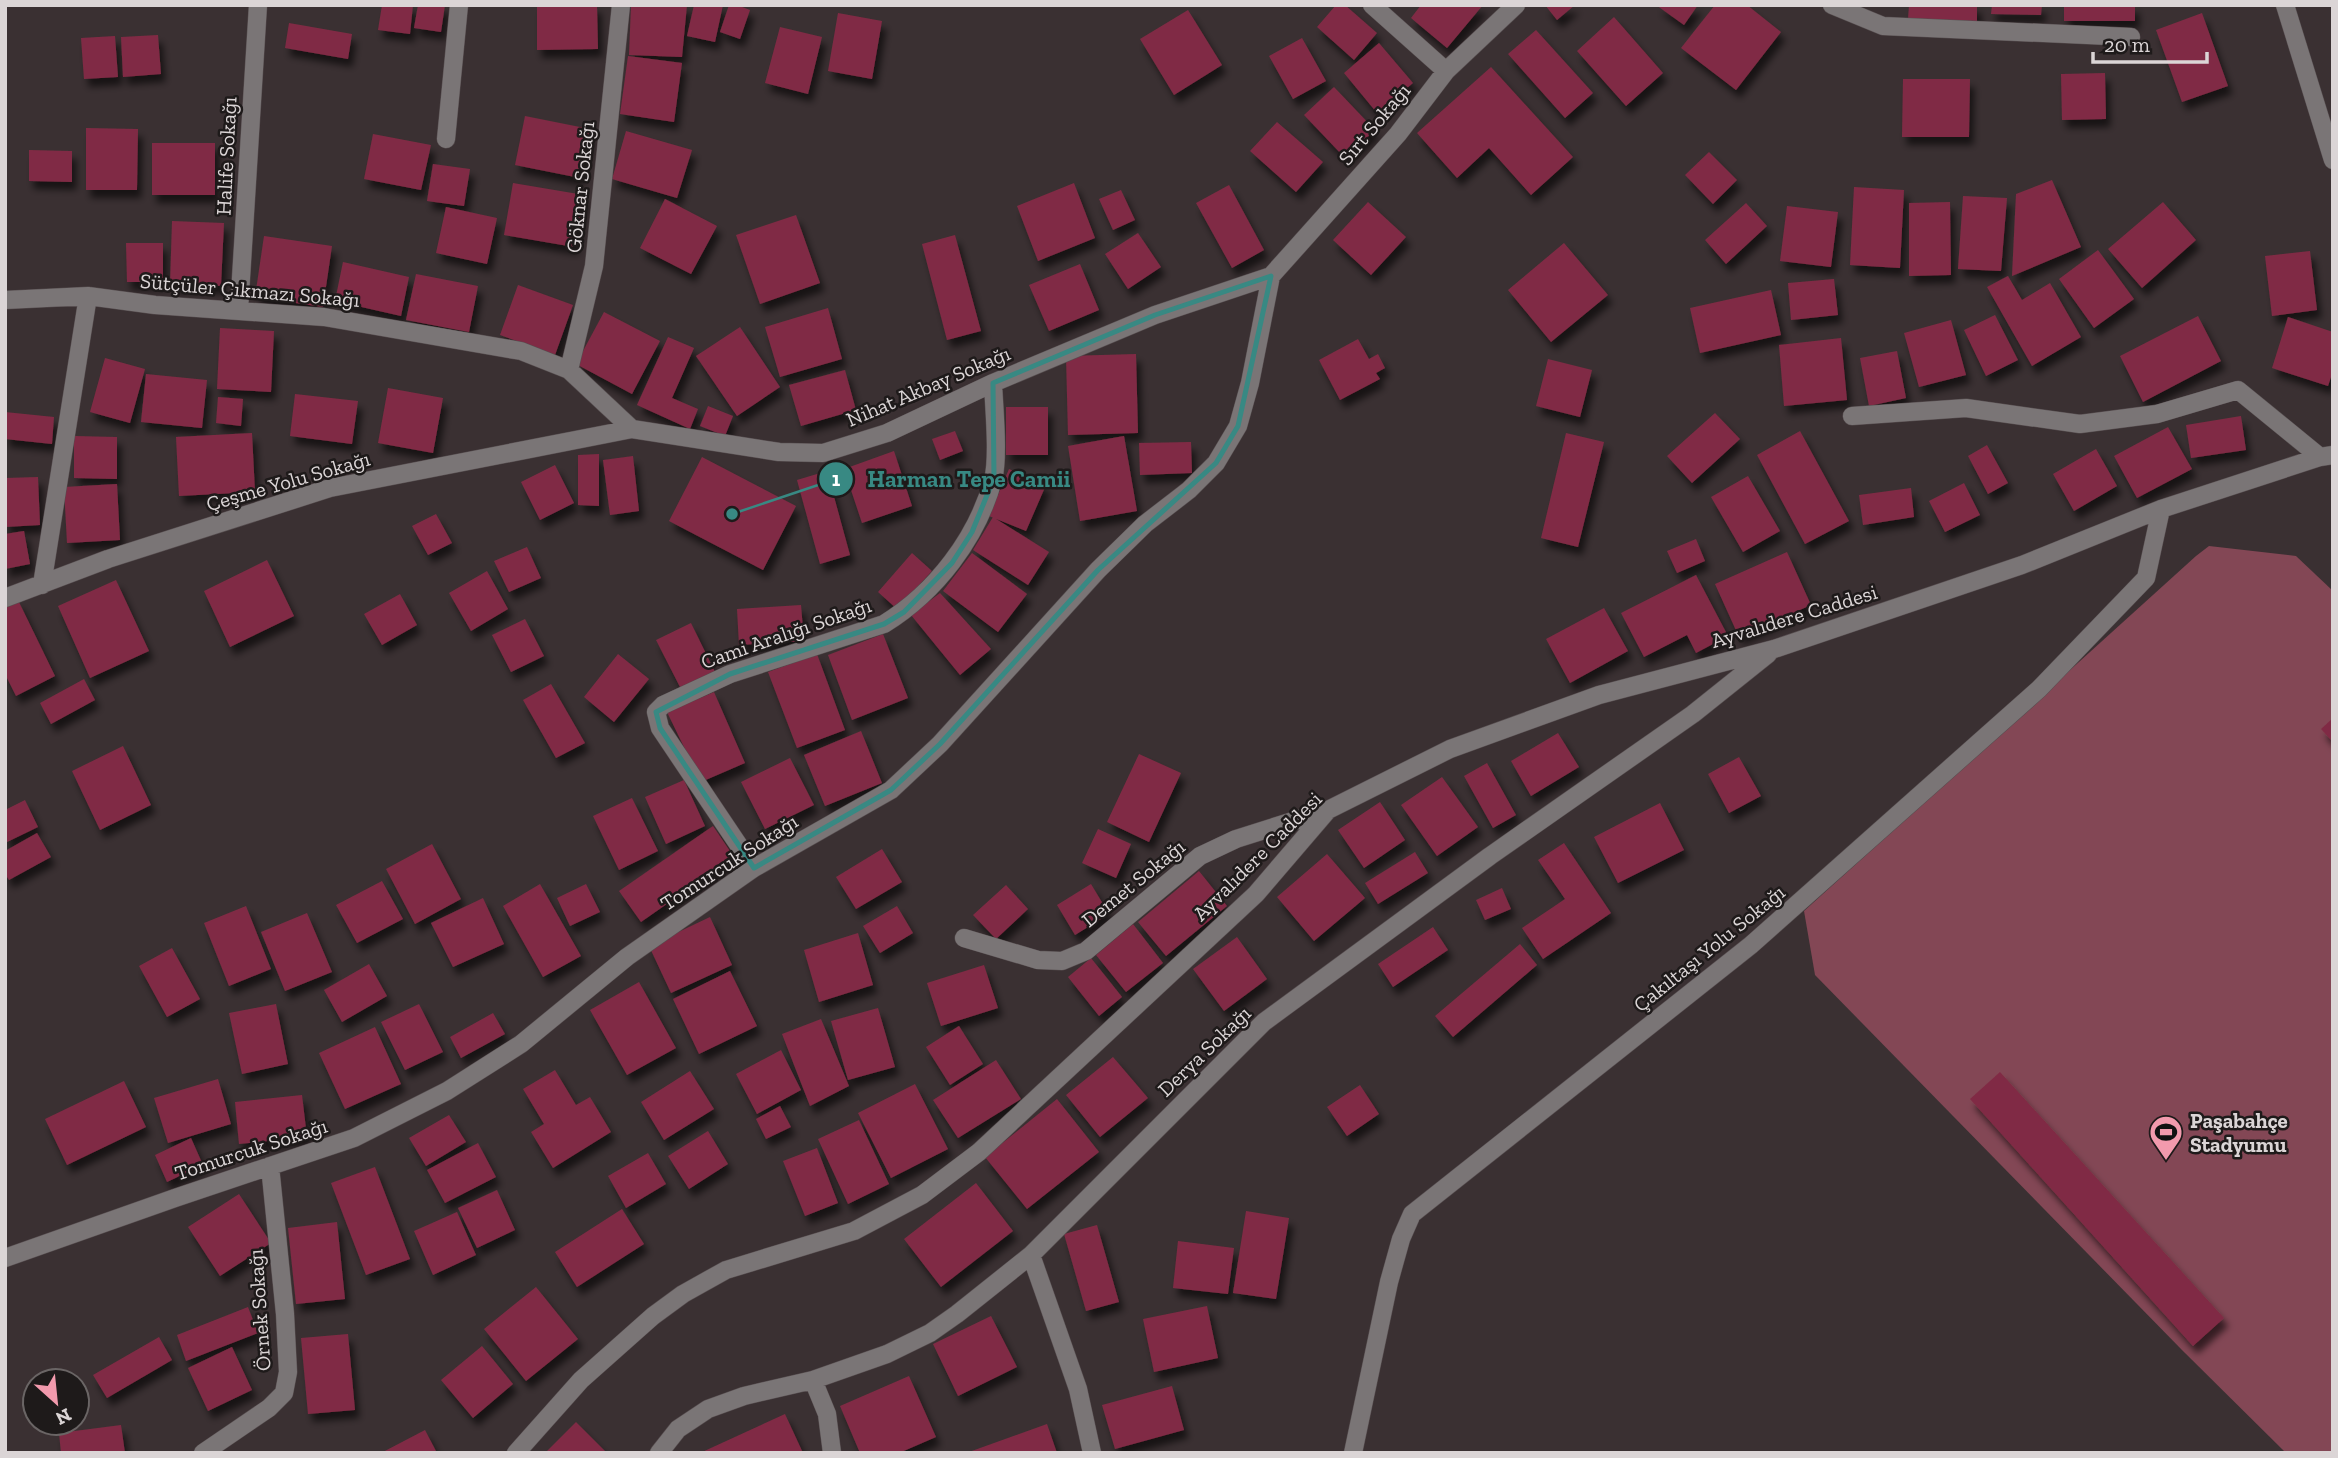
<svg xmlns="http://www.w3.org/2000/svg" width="2338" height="1458" font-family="'Zilla Slab',serif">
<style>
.grass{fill:#834755}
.building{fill:#802b44;filter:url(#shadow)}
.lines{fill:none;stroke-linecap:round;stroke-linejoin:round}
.minor-casing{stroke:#574e50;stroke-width:19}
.minor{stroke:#7a7576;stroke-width:18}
.marked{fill:none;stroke:#388983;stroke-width:5;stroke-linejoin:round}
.labels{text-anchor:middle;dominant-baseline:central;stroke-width:5;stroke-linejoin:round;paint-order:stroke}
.street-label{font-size:21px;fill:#dbd5d6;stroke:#1e1a1a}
.poi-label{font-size:21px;font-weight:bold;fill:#dbd5d6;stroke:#1e1a1a;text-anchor:start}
.leader{fill:none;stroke:#388983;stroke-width:2.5}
.callout-dot{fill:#388983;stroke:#1e1a1a;stroke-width:2.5}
.mark-label{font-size:21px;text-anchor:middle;font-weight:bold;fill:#fff}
.callout-label{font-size:23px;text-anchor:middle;font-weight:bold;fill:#388983;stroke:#1e1a1a;stroke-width:5;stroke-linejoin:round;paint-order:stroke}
</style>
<defs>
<filter id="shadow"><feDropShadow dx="4.5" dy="8" stdDeviation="3.5" flood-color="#0009"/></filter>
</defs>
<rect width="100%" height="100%" fill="#3a3032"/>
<path class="grass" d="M2209 546 2296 556 2333 591V1453H2286L2182 1350 1815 975 1804 911 2196 556Z"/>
<path class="building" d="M382 5H413L410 34 378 30Z
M418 5H445L441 32 414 28Z
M537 5H597L598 49 537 50Z
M631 5H687L682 57 629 55Z
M694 5H723L715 42 687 36Z
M729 5H737L750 10 740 39 720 32Z
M1336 5H1345L1377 33 1354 60 1317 27Z
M1421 5H1483L1447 48 1411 18Z
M1545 5H1575L1557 20Z
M1656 5H1698L1684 25Z
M1715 5H1747L1781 32 1736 90 1681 48Z
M1909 5H1977V23L1908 19Z
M1992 5H2042L2041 15 1991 14Z
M2064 5H2135V21H2064Z
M1188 10 1222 65 1174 95 1140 39Z
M838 13 882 21 872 79 828 71Z
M2202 13 2228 86 2182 102 2156 30Z
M1614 17 1663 73 1626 106 1577 51Z
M289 23 352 34 348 59 285 48Z
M780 27 822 37 808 94 765 83Z
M1536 30 1593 93 1565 118 1508 54Z
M158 35 161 74 123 77 121 37Z
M115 36 118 77 84 79 81 38Z
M1302 38 1326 81 1293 99 1269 56Z
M1379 43 1413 83 1377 113 1344 73Z
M628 56 682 63 674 122 620 114Z
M1491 67 1573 157 1531 195 1489 148 1457 178 1417 133Z
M2105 73 2106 119 2062 120 2061 74Z
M1903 79H1970L1969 137H1902Z
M1334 87 1375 130 1345 158 1304 115Z
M525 116 590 129 580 178 515 165Z
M1277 122 1323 162 1296 192 1250 151Z
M86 128 138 129 137 190H86Z
M626 131 692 150 677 198 612 179Z
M373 134 431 145 421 190 364 179Z
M152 143H215V195H152Z
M29 150 72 151V182L29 181Z
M1709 152 1737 180 1713 204 1685 175Z
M433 164 470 169 464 206 427 201Z
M2052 180 2081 247 2012 276 2016 194Z
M513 183 584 195 574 247 504 235Z
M1074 183 1095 238 1038 261 1017 206Z
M1229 185 1264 250 1232 268 1196 203Z
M1854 187 1904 190 1900 268 1850 265Z
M1121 190 1135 220 1113 230 1099 199Z
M1963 196 2007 198 2001 271 1958 269Z
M665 199 717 226 691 274 640 248Z
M1368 202 1406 237 1371 275 1333 240Z
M1950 202 1951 275 1909 276V203Z
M2163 202 2196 240 2142 288 2108 249Z
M1746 203 1767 226 1726 264 1705 240Z
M1787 206 1838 212 1831 267 1780 261Z
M446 207 497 218 487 264 436 253Z
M796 215 820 283 760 304 736 235Z
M172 221 224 223 221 286 170 285Z
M1138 233 1161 267 1128 289 1105 254Z
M955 235 981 331 947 340 922 244Z
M264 236 332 246 323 307 255 297Z
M126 243H163V282H127Z
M1564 243 1608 295 1551 342 1508 290Z
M2098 250 2134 299 2094 328 2059 279Z
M2310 251 2317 310 2272 316 2265 256Z
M343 262 409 277 401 316 335 301Z
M1080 264 1099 310 1049 331 1029 285Z
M416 274 478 286 469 332 406 320Z
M2008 276 2022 300 2050 283 2081 337 2032 366 1987 287Z
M1834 279 1838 315 1791 320 1788 283Z
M518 285 573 305 555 355 500 335Z
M1771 290 1781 335 1700 353 1690 308Z
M828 308 842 359 780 377 765 327Z
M604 312 660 341 632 394 576 364Z
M1995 315 2018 360 1986 376 1964 330Z
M2198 316 2221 361 2143 402 2120 356Z
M2288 317 2333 332V371L2328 386 2272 368Z
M1951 320 1966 375 1919 387 1904 333Z
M740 327 780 387 737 416 696 356Z
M220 328 274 331 271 392 217 389Z
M668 337 694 348 672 398 698 409 690 429 637 405Z
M1841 338 1847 400 1784 406 1779 345Z
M1358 339 1369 359 1378 354 1385 368 1376 373 1380 379 1340 400 1319 360Z
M1897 351 1906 398 1869 406 1860 358Z
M1136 354 1138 433 1068 435 1066 356Z
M105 358 145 369 130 423 90 412Z
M1548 359 1592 370 1580 417 1536 406Z
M845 370 856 410 801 426 789 385Z
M146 374 207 380 202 428 141 422Z
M388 388 443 398 433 453 378 443Z
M295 394 358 401 352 444 290 436Z
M218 397 243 399 241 426 216 423Z
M708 406 733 416 725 436 700 426Z
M1006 407H1048V455H1006Z
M5 412 54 417 52 444 5 439Z
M1715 413 1740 439 1692 483 1667 456Z
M2241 416 2246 450 2191 458 2186 425Z
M2168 427 2192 469 2137 498 2114 456Z
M955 431 963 451 940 460 932 439Z
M1800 431 1849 521 1805 544 1757 455Z
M252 433 255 492 179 496 176 437Z
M1566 433 1604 442 1578 547 1541 538Z
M74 436 117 437V479L74 478Z
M1124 436 1137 511 1080 521 1068 446Z
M1191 442 1192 473 1140 475 1139 443Z
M1987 445 2008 483 1988 494 1968 456Z
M2096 449 2117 486 2074 511 2053 474Z
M894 451 912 506 862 523 844 469Z
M599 454V506L578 505V455Z
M633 456 639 511 610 515 603 460Z
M702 457 796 506 763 570 669 521Z
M555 465 574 503 540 520 521 482Z
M1009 469 1046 485 1026 531 989 516Z
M827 471 850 555 820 564 797 480Z
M1748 476 1780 531 1743 552 1711 497Z
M38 477 40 525 5 527V478Z
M1964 483 1980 515 1945 532 1929 501Z
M117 484 120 540 67 543 64 487Z
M1911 488 1914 517 1863 525 1859 495Z
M436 514 452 543 428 555 412 526Z
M993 517 1049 552 1028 585 973 550Z
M24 531 30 564 5 569V534Z
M1696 539 1705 561 1677 573 1667 551Z
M527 547 541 578 509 592 494 561Z
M1787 552 1811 605 1739 637 1715 584Z
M912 553 932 571 897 609 878 592Z
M972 553 1027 594 998 632 943 591Z
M267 560 294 616 230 647 204 591Z
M487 571 508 609 471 631 449 593Z
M1696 575 1728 636 1696 653 1687 635 1644 657 1621 613Z
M116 580 149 651 90 678 58 606Z
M940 593 991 649 960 675 911 615Z
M400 594 417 625 382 645 364 614Z
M18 600 55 676 16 696 5 674V607Z
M801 605 804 641 739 645 737 609Z
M1604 608 1628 651 1570 683 1546 639Z
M525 619 544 656 511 672 492 635Z
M691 623 715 672 681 689 656 640Z
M883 634 908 698 852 720 828 655Z
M618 654 649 679 614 722 584 697Z
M817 654 845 730 797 748 768 672Z
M84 679 95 700 51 724 40 703Z
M551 684 585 743 556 758 523 700Z
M714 692 745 763 701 782 667 712Z
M2333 718V742L2321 729Z
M861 731 882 783 825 806 804 755Z
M1558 733 1579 767 1531 796 1511 761Z
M123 746 151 805 100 830 72 771Z
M1139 754 1181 773 1149 842 1107 822Z
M1739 757 1761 796 1729 813 1708 774Z
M790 758 814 805 765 829 741 782Z
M1487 763 1516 815 1493 828 1464 776Z
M1442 777 1478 827 1437 856 1401 805Z
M684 780 705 826 666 844 645 797Z
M632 798 658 851 619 870 593 816Z
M25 800 38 827 5 843V810Z
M1380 802 1405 840 1364 868 1338 830Z
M1660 803 1684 850 1618 883 1594 837Z
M713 826 734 857 641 922 619 891Z
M1098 829 1131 844 1116 878 1082 863Z
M37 833 51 857 9 880 5 874V851Z
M1564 843 1611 913 1543 959 1522 928 1565 899 1538 860Z
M432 844 461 899 415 924 386 869Z
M882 849 902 882 856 909 836 877Z
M1415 852 1428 873 1378 904 1365 883Z
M1327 854 1365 898 1314 941 1277 897Z
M1199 871 1227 906 1166 956 1138 922Z
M382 881 403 919 357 943 336 905Z
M540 884 581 956 543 977 503 906Z
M586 884 600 912 570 926 557 898Z
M1091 884 1109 914 1075 935 1057 905Z
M1006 885 1028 909 996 939 973 915Z
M1502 888 1511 909 1485 920 1476 900Z
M483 898 504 944 453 967 431 923Z
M246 906 271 969 229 986 204 923Z
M897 906 913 933 880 953 863 926Z
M307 913 332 972 285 991 261 932Z
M710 917 732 965 671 993 649 946Z
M1133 924 1163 963 1126 992 1096 955Z
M1433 927 1448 950 1393 987 1378 964Z
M858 933 873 985 819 1002 804 950Z
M1237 937 1267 979 1224 1011 1193 969Z
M1520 944 1537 965 1453 1037 1435 1016Z
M172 948 200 999 167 1017 139 966Z
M1091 958 1122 997 1099 1016 1068 977Z
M369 964 387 996 342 1022 324 990Z
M984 965 998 1008 941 1026 927 983Z
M730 971 757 1026 699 1054 673 999Z
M639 982 676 1048 627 1075 590 1010Z
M276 1004 288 1064 242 1074 229 1013Z
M419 1004 443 1052 405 1070 381 1022Z
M878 1008 895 1067 848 1080 831 1021Z
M493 1013 505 1034 461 1058 450 1037Z
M821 1019 849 1086 810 1106 782 1034Z
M959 1026 983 1064 950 1085 926 1047Z
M375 1027 401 1084 345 1109 319 1053Z
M781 1050 801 1090 757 1114 736 1074Z
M1113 1057 1148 1098 1100 1137 1066 1095Z
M996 1060 1021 1099 958 1138 933 1100Z
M555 1070 576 1105 590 1097 611 1132 553 1168 531 1132 544 1124 523 1089Z
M690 1071 714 1109 664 1140 641 1102Z
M2000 1072 2224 1318 2193 1346 1970 1099Z
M218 1079 231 1124 168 1143 154 1098Z
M124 1081 146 1127 67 1165 45 1119Z
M915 1084 948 1149 891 1178 858 1113Z
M1360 1085 1379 1114 1347 1136 1327 1107Z
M302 1095 307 1137 239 1144 235 1102Z
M1057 1099 1099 1152 1027 1209 985 1157Z
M780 1106 791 1127 766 1139 756 1119Z
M449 1115 466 1142 426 1166 409 1138Z
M859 1120 889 1184 848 1204 818 1139Z
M708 1131 728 1164 689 1189 668 1156Z
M191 1138 203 1165 167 1182 155 1155Z
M478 1143 496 1177 445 1203 427 1170Z
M817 1148 838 1203 805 1216 783 1161Z
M648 1153 666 1184 626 1208 608 1176Z
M375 1167 410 1259 366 1275 331 1183Z
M976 1183 1013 1231 941 1287 904 1239Z
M497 1190 515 1230 477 1248 458 1208Z
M239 1194 271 1243 220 1276 188 1227Z
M622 1209 644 1244 577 1287 555 1252Z
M1246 1211 1289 1218 1276 1299 1233 1293Z
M457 1212 476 1255 433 1275 414 1231Z
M337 1222 345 1299 296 1304 288 1228Z
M1097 1225 1119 1302 1086 1311 1064 1234Z
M1178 1241 1234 1248 1228 1294 1173 1288Z
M536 1287 578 1339 526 1381 484 1329Z
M1207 1306 1218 1358 1154 1372 1143 1319Z
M248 1307 258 1333 186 1361 177 1335Z
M991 1316 1017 1367 958 1396 933 1344Z
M348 1334 355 1410 308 1414 301 1338Z
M159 1337 172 1360 107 1398 93 1375Z
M482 1346 513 1384 473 1418 441 1380Z
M232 1347 252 1390 208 1411 188 1368Z
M909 1376 936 1437 899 1453H860L840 1406Z
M1172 1386 1184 1430 1115 1449 1102 1405Z
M785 1414 803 1453H700Z
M576 1422 607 1453H545Z
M1047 1424 1057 1453H969V1452Z
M121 1425 125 1453H61L59 1433Z
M425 1430 437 1453H381Z"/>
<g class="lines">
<defs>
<path id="minor" d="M1372 5 1446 71
M1832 5 1883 26 2131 37
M2285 5 2333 160
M446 139 459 5
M5 300 88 296 155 305 324 317 521 351 569 370 632 429 779 452 823 453 887 433 993 383 1155 315 1271 276 1398 134 1446 71 1516 5
M239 310 258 5
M569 370 594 266 621 5
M1852 416 1966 408 2080 424 2157 414 2238 390 2320 457 2333 455
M42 585 88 296
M5 598 108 559 330 488 632 429
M754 868 660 728 656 712 663 705 730 674 884 624C936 592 977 538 993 480 999 457 994 408 993 383
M964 938 1038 960 1062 961 1086 951 1200 856 1236 839 1328 810
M1031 1255 1078 1389 1092 1453
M5 1258 175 1198 354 1138 447 1091 521 1044 627 957 754 868 891 790 940 744 1098 570 1145 524 1189 490 1216 463 1238 426 1250 383 1271 276
M813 1380 827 1414 832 1453
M203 1453 269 1408 284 1393 288 1372 285 1314 270 1166
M516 1453 581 1380 653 1316 683 1294 726 1270 854 1231 922 1195 979 1152 1256 894 1328 810 1450 749 1599 695 1774 649 2022 565 2161 509 2320 457
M659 1453 678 1429 708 1409 744 1396 813 1380 887 1354 930 1333 957 1314 1031 1255 1264 1022 1490 856 1693 714 1768 654
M1353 1453 1389 1282 1401 1239 1412 1214 1751 945 2039 689 2146 578 2161 509"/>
</defs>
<use href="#minor" class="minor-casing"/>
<use href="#minor" class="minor"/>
</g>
<path class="marked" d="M1271 276 1238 426 1216 463 1098 570 940 744 891 790 754 868 660 728 656 712 730 674 884 624 904 612 952 563 972 532 994 478 993 383 1155 315Z"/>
<defs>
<symbol id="stadium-pin" viewBox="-11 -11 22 30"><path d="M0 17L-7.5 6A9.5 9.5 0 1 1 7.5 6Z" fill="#f29aad" stroke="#1e1a1a"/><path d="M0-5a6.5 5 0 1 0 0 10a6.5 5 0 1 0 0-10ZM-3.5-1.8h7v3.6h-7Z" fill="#111"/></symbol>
</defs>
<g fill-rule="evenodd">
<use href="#stadium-pin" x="2147" y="1113" width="38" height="52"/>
</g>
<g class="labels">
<g class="street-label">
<text transform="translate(1374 124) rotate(-50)">Sırt Sokağı</text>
<text transform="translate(226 156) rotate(-87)">Halife Sokağı</text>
<text transform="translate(580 187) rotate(-84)">Göknar Sokağı</text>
<text transform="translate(250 290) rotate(5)">Sütçüler Çıkmazı Sokağı</text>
<text transform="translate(928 386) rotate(-23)">Nihat Akbay Sokağı</text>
<text transform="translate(288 481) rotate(-16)">Çeşme Yolu Sokağı</text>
<text transform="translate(1794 616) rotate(-17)">Ayvalıdere Caddesi</text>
<text transform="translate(786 633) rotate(-19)">Cami Aralığı Sokağı</text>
<text transform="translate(1257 856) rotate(-45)">Ayvalıdere Caddesi</text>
<text transform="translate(729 862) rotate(-33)">Tomurcuk Sokağı</text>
<text transform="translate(1133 883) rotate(-39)">Demet Sokağı</text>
<text transform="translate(1709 948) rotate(-39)">Çakıltaşı Yolu Sokağı</text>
<text transform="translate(1204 1051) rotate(-44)">Derya Sokağı</text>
<text transform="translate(251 1149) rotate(-18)">Tomurcuk Sokağı</text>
<text transform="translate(259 1310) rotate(-94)">Örnek Sokağı</text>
</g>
<g class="poi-label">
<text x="2190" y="1120">Paşabahçe<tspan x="2190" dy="24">Stadyumu</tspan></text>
</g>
</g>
<path class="leader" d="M732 514L836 479"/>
<g class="callout-dot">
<circle cx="732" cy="514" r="7"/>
<circle cx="836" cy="479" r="18"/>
</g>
<g class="mark-label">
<text x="836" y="486">1</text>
</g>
<g class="callout-label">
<text x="969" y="487">Harman Tepe Camii</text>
</g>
<rect width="2338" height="1458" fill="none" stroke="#dbd5d6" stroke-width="14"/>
<g transform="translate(56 1402) rotate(153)"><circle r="33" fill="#1e1a1a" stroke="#6a6565" stroke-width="2"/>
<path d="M0-5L12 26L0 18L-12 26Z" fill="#f29aad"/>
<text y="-10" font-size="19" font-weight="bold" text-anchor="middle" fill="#dbd5d6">N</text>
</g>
<path d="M2093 52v10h114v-10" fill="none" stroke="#dbd5d6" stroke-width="3.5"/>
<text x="2104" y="52" font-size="21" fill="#dbd5d6" stroke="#1e1a1a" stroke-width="5" paint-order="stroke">20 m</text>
</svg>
